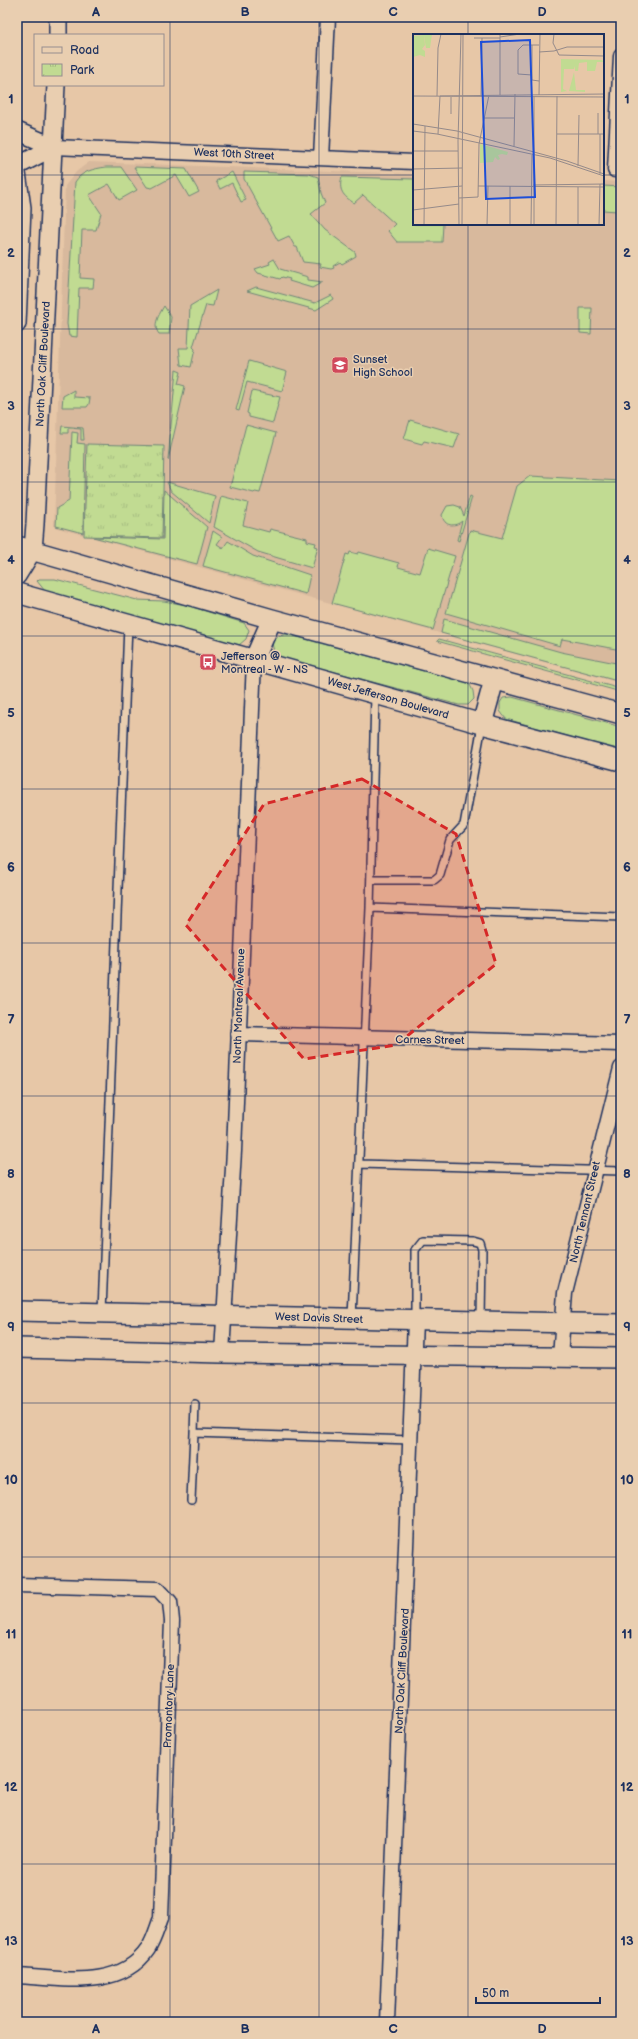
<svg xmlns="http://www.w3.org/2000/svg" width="638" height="2039" font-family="'Balsamiq Sans',sans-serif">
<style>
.built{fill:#d8b99d}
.green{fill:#c1db92;stroke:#6e8578}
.park{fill:url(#park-tufts);stroke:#6e8578}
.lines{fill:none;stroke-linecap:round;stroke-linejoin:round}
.service-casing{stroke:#1b2f5e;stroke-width:10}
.minor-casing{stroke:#1b2f5e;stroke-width:17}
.tertiary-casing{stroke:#1b2f5e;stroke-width:20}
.secondary-casing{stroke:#1b2f5e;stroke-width:22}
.service{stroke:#e9ceb0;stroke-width:7}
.minor{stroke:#e9ceb0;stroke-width:14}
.tertiary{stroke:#e9ceb0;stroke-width:17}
.secondary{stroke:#e9ceb0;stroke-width:19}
.marked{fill:#d62828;fill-opacity:0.2;stroke:#d62828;stroke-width:3;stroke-dasharray:8 5;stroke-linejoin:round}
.grid{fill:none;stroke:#1b2f5e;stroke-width:1;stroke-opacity:0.55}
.labels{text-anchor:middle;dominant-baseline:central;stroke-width:3;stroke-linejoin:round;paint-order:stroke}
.street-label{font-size:11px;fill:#1b2f5e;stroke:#e9ceb0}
.poi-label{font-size:11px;fill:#1b2f5e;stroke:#e9ceb0;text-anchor:start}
.inset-road{fill:none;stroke:#958a8a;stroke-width:1}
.view{fill:#1d4ed8;fill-opacity:0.15;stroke:#1d4ed8;stroke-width:2}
.inset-edge{fill:none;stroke:#1b2f5e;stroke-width:2}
.neatline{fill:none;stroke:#1b2f5e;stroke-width:1.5}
.grid-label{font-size:13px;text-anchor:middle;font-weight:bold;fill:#1b2f5e}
</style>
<defs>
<pattern id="park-tufts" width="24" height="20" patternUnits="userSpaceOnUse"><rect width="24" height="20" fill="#c1db92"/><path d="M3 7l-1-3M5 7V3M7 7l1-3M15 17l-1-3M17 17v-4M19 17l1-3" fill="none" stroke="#a5bc80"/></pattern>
</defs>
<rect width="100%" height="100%" fill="#e7c7a7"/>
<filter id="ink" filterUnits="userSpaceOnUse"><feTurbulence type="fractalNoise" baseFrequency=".025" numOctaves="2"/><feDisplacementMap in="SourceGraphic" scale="8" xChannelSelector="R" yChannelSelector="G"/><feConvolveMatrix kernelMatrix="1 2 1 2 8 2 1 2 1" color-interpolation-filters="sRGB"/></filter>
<g filter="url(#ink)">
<path class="built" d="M89 162 414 174V224H603V181L621 182V683L54 527 65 186 76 172Z"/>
<path class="green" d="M106 167H121L137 190 119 200 109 184 89 195 101 213 96 230H82L80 278 94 279 93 288H79L77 337 69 336 67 324 75 182C82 171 93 169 106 167Z
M134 167 186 169 199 192 189 197 176 175 152 188 147 187Z
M232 172 246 200 241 202 232 183 220 189 216 181Z
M244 172 309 174 318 177 321 193 325 203 311 214 325 230 355 252 356 256 342 264 340 262 333 266 334 268 331 269 320 267 321 264 303 262 297 247H295L289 236 278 241 244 179Z
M342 177 414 179V224H443L442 242H397L388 231 395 224 363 195 354 203C343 196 338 190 342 177Z
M603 186 621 187V196H617V211L603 210Z
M274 259 280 269 308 277V280L323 282 312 288 289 281 290 279 282 277 280 279 258 273 255 269 270 264 269 262Z
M256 287 315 303 331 295 333 299 316 310 247 291Z
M217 290 213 306 206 305 193 347 195 349 191 367 181 365 179 348H188L190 306Z
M164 306 171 317 169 334H159C152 325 159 315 164 306Z
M580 308H592L591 334 580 333Z
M249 361 287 372 282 391 247 382 239 411 236 410Z
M176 370 181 372 178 384 185 386 168 460Z
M74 390V397L90 398 89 404 87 407H62L63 396Z
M252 391 280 397 273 423 249 417V414L247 413Z
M410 420 459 434 454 448 424 441 422 444 404 439Z
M246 425 276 433 260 493 255 492 254 493 230 487Z
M62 426 83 428 84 440H81V429L68 428V433H61Z
M72 432 78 433 77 443 85 444 83 533 56 526 57 508 69 501Z
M530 476 621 481V650L562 639 560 646 446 613 470 530 502 538 517 486Z
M167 482 215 496 209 523 171 491Z
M164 490 207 527 197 564 93 537 163 539Z
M221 496 248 503 243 525 269 532 270 529 307 538V541L316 543 315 546 318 547 312 568 258 552 214 527Z
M470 496 472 497 459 541 457 540 462 521C455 527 444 527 442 515L447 506 454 505 460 507 464 516Z
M213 531 222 537 217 544 223 548 228 541 253 556 310 575 306 594 203 566Z
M428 548 455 556 433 630 332 603 346 554 349 555 350 552 358 554 359 552 399 563 398 567 420 573Z
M39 579H55L137 600 164 601 186 605 244 623 249 630 246 639 239 645 45 591 37 581Z
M444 619 561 652 621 664V682L441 633Z
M286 634 469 683 473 691 474 699 468 705H459L275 656 272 643 277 637Z
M439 639 621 689V692L437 641Z
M512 697 621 727V751L506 719 500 711V703L503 698Z"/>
<path class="park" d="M87 444 164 446 162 538 84 536Z"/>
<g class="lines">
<defs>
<path id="service" d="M371 880H434L440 875 450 840 464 825 482 725
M370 908 621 917
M360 1164 621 1171
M102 1312 128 625
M352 1318 370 908 375 695
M415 1319V1250L423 1240 473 1241 480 1243 482 1250 481 1321
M194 1433 195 1404
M191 1500 194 1433 411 1440"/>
<path id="minor" d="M54 147 414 162
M321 158 328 17
M615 170 621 56
M238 1034 621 1044
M222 1353 234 1151 254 660
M560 1357 565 1293 621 1068
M17 1585 158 1589 170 1602 172 1621 161 1918C157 1928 154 1940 148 1949 120 1991 60 1978 17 1976
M387 2022 415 1321"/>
<path id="tertiary" d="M58 35V17
M17 131 54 147
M17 166 54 147
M17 173 22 208 17 324
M17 576 33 550 35 524 56 85"/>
<path id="secondary" d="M17 546 272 619 621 714
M17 593 482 724 621 761
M254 660 272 619
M482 724 494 680
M17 1311 621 1324
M17 1348 222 1353 621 1358"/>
</defs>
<use href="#service" class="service-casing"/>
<use href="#minor" class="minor-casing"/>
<use href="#tertiary" class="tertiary-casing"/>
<use href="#secondary" class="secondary-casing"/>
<use href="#service" class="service"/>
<use href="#minor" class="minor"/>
<use href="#tertiary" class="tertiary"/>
<use href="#secondary" class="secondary"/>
</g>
</g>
<path class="marked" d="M362 779 456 834 496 964 396 1045 304 1059 186 925 264 804Z"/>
<path class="grid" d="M170 17V2022M319 17V2022M468 17V35M17 175H414M603 175H621M468 224V2022M17 329H621M17 482H621M17 636H621M17 789H621M17 943H621M17 1096H621M17 1250H621M17 1403H621M17 1557H621M17 1710H621M17 1864H621"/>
<defs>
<symbol id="school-square" viewBox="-11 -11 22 22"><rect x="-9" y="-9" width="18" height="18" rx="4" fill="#d1495b" stroke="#e9ceb0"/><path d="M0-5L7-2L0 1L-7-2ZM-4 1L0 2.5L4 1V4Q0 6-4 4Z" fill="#fff"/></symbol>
<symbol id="bus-square" viewBox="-11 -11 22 22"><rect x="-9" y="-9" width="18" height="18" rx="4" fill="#d1495b" stroke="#e9ceb0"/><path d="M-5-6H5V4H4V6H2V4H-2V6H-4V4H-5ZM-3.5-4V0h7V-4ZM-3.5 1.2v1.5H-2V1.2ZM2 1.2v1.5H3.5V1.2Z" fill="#fff"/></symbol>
</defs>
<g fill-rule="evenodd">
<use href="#school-square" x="330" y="355" width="20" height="20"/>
<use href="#bus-square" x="198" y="652" width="20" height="20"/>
</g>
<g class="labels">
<g class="street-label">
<text transform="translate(234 154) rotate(3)">West 10th Street</text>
<text transform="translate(43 364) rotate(-87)">North Oak Cliff Boulevard</text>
<text transform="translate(388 698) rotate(16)">West Jefferson Boulevard</text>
<text transform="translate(239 1006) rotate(-88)">North Montreal Avenue</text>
<text transform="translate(430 1040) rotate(1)">Carnes Street</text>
<text transform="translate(585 1212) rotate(-77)">North Tennant Street</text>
<text transform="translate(319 1318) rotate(2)">West Davis Street</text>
<text transform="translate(402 1671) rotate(-87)">North Oak Cliff Boulevard</text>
<text transform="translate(169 1706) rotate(-88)">Promontory Lane</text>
</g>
<g class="poi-label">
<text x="353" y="359">Sunset<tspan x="353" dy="13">High School</tspan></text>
<text x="221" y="656">Jefferson @<tspan x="221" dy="13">Montreal - W - NS</tspan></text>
</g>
</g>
<g transform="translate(413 34)">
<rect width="191" height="191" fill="#e7c7a7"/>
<path d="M0 2H11L12 11 9 15 12 17V23L7 21 0 23ZM148 25 189 26 191 28H184L182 37H174V28L166 29 165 37H162V32L161 35H151L150 55 154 57 148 58ZM161 38 163 56H172V58L156 57ZM67 110 95 118 94 121 89 120 85 121 87 125 85 126 82 123 80 128 67 129V136Z" fill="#c1db92"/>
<path d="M19 0 17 14H13L11 2 0 1Z" fill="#c1db92"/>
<path class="inset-road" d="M141 0 140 9 146 21 191 22M87 3 107 0M61 4H87M119 11V46L126 47M126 18 141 17 154 13H191M119 41 105 40V16L110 11H126M87 61V0M126 61 127 0M0 62 191 63M24 62 25 14 28 0M27 62 191 60M68 62 69 4M38 80V63M71 84H101M0 90 44 97 154 127 191 140M0 97 24 100 137 124 191 142M25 100 27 62M144 100H191M185 100V79M101 112 102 60M0 117H45M165 132 166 81M0 135 49 134M187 140V100M120 151 191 150M65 152 191 153M0 156 49 152M46 164 65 163 66 110 76 61M0 176 46 170M11 191 12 92M46 191 45 107 48 0M49 191 50 0M74 191 75 152M97 191V152M118 191 119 121M121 191V62M143 191 144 62M165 191V153M186 191 187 150"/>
<path class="view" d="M117 6 122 163 73 165 68 8Z"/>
<rect width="191" height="191" class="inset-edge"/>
</g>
<rect width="638" height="2039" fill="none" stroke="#e9ceb0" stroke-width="44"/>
<rect x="34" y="34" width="130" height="52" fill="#e9ceb0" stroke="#978e8f"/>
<rect x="42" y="47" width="20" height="6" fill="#e9ceb0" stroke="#978e8f"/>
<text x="70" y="54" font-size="12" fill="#1b2f5e">Road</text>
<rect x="42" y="64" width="20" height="12" fill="url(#park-tufts)" stroke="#978e8f"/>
<text x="70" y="74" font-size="12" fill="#1b2f5e">Park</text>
<path d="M476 1997v6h124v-6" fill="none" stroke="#1b2f5e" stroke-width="2"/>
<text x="482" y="1997" font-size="12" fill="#1b2f5e" stroke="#e9ceb0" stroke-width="3" paint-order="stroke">50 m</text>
<rect x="22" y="22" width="594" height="1995" class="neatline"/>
<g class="grid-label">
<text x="96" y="16">A</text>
<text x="245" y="16">B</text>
<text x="393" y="16">C</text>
<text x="542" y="16">D</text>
<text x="11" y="103">1</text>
<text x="627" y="103">1</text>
<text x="11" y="257">2</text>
<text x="627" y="257">2</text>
<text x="11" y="410">3</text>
<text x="627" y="410">3</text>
<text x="11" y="564">4</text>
<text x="627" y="564">4</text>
<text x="11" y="717">5</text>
<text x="627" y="717">5</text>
<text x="11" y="871">6</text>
<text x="627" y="871">6</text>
<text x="11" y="1024">7</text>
<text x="627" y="1024">7</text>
<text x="11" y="1178">8</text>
<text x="627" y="1178">8</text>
<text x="11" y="1331">9</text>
<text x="627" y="1331">9</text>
<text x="11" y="1484">10</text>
<text x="627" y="1484">10</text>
<text x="11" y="1638">11</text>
<text x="627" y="1638">11</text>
<text x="11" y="1791">12</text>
<text x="627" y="1791">12</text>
<text x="11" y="1945">13</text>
<text x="627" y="1945">13</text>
<text x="96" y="2033">A</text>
<text x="245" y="2033">B</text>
<text x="393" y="2033">C</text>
<text x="542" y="2033">D</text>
</g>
</svg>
